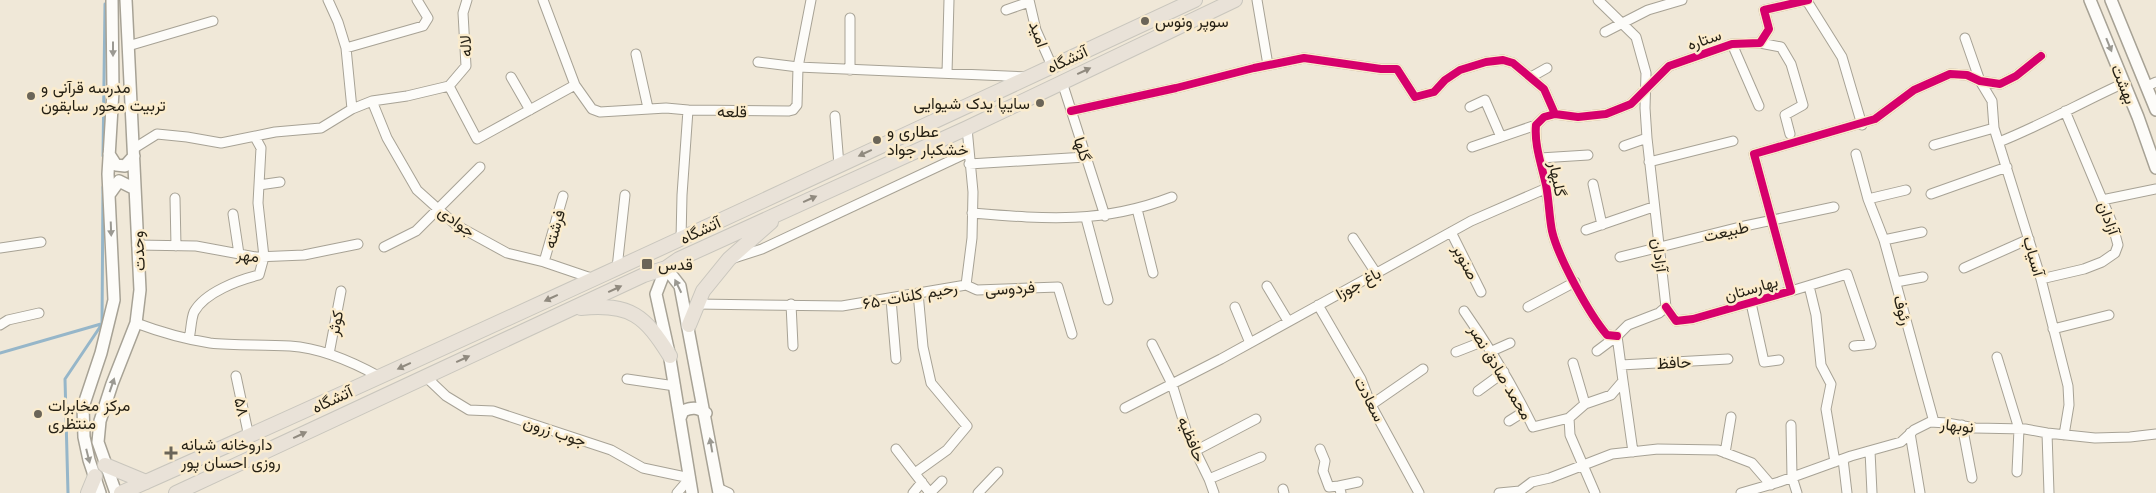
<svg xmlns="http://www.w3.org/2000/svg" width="2156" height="493" font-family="'Libre Baskerville',Vazirmatn,serif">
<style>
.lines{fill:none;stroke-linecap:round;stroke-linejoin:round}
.stream{stroke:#96b6c9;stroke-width:3}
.minor-casing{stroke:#a7a295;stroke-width:11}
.secondary-casing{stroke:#a7a295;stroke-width:14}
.primary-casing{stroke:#c9c6bd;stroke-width:16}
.minor{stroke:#fdfcf9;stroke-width:9}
.secondary{stroke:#fdfcf9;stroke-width:11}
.primary{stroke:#e9e2d8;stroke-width:14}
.cycleway-casing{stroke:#fbeccd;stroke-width:11}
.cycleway{stroke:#d6006c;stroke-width:8}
.oneway{fill:#9b9992}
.oneway2{fill:#908a7f}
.poi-dot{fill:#6b6558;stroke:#fbeccd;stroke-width:2}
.labels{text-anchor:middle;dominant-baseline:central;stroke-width:5;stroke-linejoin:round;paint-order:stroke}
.poi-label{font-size:16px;fill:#241f13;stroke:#fbeccd;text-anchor:start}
.street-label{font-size:16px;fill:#241f13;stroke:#fbeccd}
</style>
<rect width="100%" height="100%" fill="#f0e8d8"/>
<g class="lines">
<path class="stream" d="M103 156 105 4
M0 353 101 324
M68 493 65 379 102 324 103 187"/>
<defs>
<path id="minor" d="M328 0 338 22 346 48 352 109
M543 0 575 85 592 109 600 112 666 108 688 110
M1029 0 1036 30 1052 66
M1257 0 1268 65
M1807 1 1842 57 1862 125
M1006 10 1029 2
M1605 32 1648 10 1682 0
M1965 38 1980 81 1992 101 1994 128 2041 279 2068 386 2069 405 2064 435
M1760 43 1781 47 1791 64 1803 105 1785 115 1790 134
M1732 44 1759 106
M128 46 213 21
M346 48 423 26 428 18 417 0
M636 54 648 108
M758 62 798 67 1027 77
M850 70V18
M947 73 949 0
M511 77 530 110
M1531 77 1547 68
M1062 82 1105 216
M449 86 466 66 463 13 467 0
M2147 86 2156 82
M372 101 387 138 417 190 456 225 507 253 544 262 594 279
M1470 107 1485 100 1501 137
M1071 111 1176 88 1254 68 1304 58 1381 69H1397L1415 97 1434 92 1445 80 1460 70 1486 62 1503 60 1513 63 1544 89 1555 114
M835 116 839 165
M1999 142C2042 125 2082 102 2124 83
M1934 145 1994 128
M1624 146 1647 138
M1472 147 1536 125
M133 149 157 134 187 137 221 143 275 132 321 128 352 109 372 101 407 96 449 86 477 139 575 85
M1856 154 1868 199 1906 190
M1540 158 1588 155
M1649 162 1733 141
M969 164 1086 157
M1593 184 1602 225
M259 185 280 182
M1931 194 2007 167
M175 198 176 246
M1868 199 1884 240 1934 422
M2102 200 2156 189
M1137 209 1153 273
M972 213C1046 219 1102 224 1172 197
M233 214 239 254
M1086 218 1108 300
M1586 230 1653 207
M1451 232 1481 292
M1353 238 1376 273
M681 239 682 195 688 110 789 111 793 110 797 105 798 67 811 0
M1884 240 1922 232
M137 245 196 246 256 257 304 255 358 244
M384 247 416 231 480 167
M0 248 41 242
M1620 257 1740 227 1834 207
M734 258 762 249 969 152
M544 262 563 196
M617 268 625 195
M1964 268 2029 239
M2041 279 2084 269 2102 262 2115 253 2118 245 2112 223 2065 111
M1896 282 1923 277
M966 285 977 290 1058 287 1072 334
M1267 286 1288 321
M1809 286 1816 315 1821 365 1831 384 1826 409 1835 462
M1791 291 1847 274 1871 344 1854 346
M891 299 896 359
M1751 303 1764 362 1779 360
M696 304 842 306 966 285 972 238 973 192 967 128
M791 304 793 346
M1318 305 1361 379 1371 405 1419 493
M1235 307 1250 343
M1528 307 1575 282
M1666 307 1676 321 1693 319 1791 291 1754 154 1875 119 1914 90 1950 74 1967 75 1980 81 2000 84 2016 76 2041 56
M1464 311C1490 348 1513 386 1533 427L1569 418
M136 323C160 332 184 339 210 343 236 346 263 344 290 346 322 348 353 362 380 377
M0 325 8 320 39 313
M2053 329 2109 315
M1617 336 1607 335C1589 314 1558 257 1552 231 1549 216 1549 200 1546 185 1542 166 1534 145 1536 125L1544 117 1555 114 1578 117 1606 114 1631 104 1669 66 1732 44 1760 43 1769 29 1764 10 1808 0
M189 339C191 331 191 319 194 312 205 292 239 280 259 275L264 257 258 203 261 148 255 137
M1152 344 1172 384 1188 436 1209 479 1214 493
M1492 351 1510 343
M1597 351 1617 336
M1456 352 1484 341
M329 354 341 291
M1997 357 2019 429 2017 472
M1573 363 1585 404
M1621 365 1728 359
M236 376 249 437
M426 377 446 396 469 410 493 411 611 450 643 468 690 478 677 493
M627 379 675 386
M1623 381 1633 452
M1478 391 1504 372
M1371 405 1423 369
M1125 408 1221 359 1471 221 1547 188
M1509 421 1525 411
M1791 425 1792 477 1797 493
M1962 425 1972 478
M1910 433 1920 493
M2047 433 2049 493
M896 449 930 493
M1320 449 1325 461 1323 471 1329 487 1339 486 1341 493
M1195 451 1256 419
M1870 451 1872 493
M1725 453 1731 417
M1843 459 1847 493
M915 473 947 450 967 426 931 383 923 347 918 293
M1209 479 1261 457
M1339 486 1358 482
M718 488 729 493
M1283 489 1284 493
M913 493 922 482
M930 493 942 481
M978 493 998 472
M1499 493 1520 491 1532 482 1550 478 1612 454 1658 449 1718 450 1752 463 1771 485
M1595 493 1570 435 1569 418 1585 404 1611 395 1623 381 1617 336 1628 325 1659 313 1666 307 1647 138 1645 108 1646 73 1636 37 1598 0
M1741 493 1779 482 1851 456 1901 442 1914 430 1930 422 1947 423 1975 428 2025 429 2047 433 2095 438 2130 437 2156 434"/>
<path id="secondary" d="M2090 0 2138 117 2156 168
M2111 0 2156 110
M109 154 116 165 125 166 134 156
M109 195 119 181 135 189
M666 268 680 286 719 493
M666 268 656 294 669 353 692 493
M680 418 683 411C692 407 697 407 706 413
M100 493 89 460 84 437 83 407 101 353 114 300 108 174 113 91 112 0
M116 493 98 442 100 421 112 384 136 323 140 290 126 0"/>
<path id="primary" d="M581 308C631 303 645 316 670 356
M689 325 703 291 729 259 771 222
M105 465 146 482
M88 493 95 476
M121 493C481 333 838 166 1195 0
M176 493 644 275 666 268 679 259 967 128 1235 0"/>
</defs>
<use href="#minor" class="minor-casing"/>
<use href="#secondary" class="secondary-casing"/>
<use href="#primary" class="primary-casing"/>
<use href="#minor" class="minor"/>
<use href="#secondary" class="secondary"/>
<use href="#primary" class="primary"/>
<defs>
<path id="cycleway" d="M1071 111 1176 88 1254 68 1304 58 1381 69H1397L1415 97 1434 92 1445 80 1460 70 1486 62 1503 60 1513 63 1544 89 1555 114
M1666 307 1676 321 1693 319 1791 291 1754 154 1875 119 1914 90 1950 74 1967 75 1980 81 2000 84 2016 76 2041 56
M1617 336 1607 335C1589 314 1558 257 1552 231 1549 216 1549 200 1546 185 1542 166 1534 145 1536 125L1544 117 1555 114 1578 117 1606 114 1631 104 1669 66 1732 44 1760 43 1769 29 1764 10 1808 0"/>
</defs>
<use href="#cycleway" class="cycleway-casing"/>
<use href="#cycleway" class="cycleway"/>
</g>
<defs><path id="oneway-solid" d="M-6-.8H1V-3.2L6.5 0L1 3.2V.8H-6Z" transform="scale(1.25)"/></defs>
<g class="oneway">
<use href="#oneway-solid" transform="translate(2109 45) rotate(68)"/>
<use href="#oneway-solid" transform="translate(113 49) rotate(90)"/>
<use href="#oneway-solid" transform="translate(111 229) rotate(88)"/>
<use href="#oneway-solid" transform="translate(678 286) rotate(-116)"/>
<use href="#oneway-solid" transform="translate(112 385) rotate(-71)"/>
<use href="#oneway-solid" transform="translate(711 445) rotate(-100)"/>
<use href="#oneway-solid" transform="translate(88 456) rotate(76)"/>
</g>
<g class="oneway2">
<use href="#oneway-solid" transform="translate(1084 71) rotate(-25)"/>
<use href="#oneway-solid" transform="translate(865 153) rotate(155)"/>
<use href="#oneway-solid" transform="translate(810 199) rotate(-24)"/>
<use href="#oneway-solid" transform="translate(615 289) rotate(-25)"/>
<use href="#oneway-solid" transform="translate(551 298) rotate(155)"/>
<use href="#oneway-solid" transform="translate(463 359) rotate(-25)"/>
<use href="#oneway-solid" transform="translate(404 366) rotate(155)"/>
<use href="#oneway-solid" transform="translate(300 435) rotate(-25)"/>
</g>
<g class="poi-dot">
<circle cx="1145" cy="21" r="5"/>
<circle cx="31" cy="96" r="5"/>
<circle cx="1040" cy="103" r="5"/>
<circle cx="877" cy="140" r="5"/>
<rect x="641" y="258" width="12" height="12" rx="2.5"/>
<circle cx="38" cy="414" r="5"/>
<path d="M168.5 445.5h5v5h5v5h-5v5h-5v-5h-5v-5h5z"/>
</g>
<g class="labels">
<g class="poi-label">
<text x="1155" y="21">سوپر ونوس</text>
<text x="41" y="87">مدرسه قرآنی و<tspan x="41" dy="18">تربیت محور سابقون</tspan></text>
<text x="1030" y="103" text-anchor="end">سایپا یدک شیوایی</text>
<text x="887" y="131">عطاری و<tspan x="887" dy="18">خشکبار جواد</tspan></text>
<text x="658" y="264">قدس</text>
<text x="48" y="405">مرکز مخابرات<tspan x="48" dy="18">منتظری</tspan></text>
<text x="181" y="444">داروخانه شبانه<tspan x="181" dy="18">روزی احسان پور</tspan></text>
</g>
<g class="street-label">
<text transform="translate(1039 34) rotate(70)">امید</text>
<text transform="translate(1704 39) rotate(-19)">ستاره</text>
<text transform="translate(465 46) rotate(-92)">لاله</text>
<text transform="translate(1067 59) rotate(-25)">آتشگاه</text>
<text transform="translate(2124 84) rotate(68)">بهشت</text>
<text transform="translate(732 111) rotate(1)">قلعه</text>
<text transform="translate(1083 149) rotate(72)">گلها</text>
<text transform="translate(1558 179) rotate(79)">گلبهار</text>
<text transform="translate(2109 218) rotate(70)">آزادان</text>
<text transform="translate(457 221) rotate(36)">جوادی</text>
<text transform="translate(554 229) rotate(-74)">فرشته</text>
<text transform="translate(700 230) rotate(-25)">آتشگاه</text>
<text transform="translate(1726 231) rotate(-13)">طبیعت</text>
<text transform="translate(138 251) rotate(-93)">وحدت</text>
<text transform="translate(248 255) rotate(7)">مهر</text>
<text transform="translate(1660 255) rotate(82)">آزادان</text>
<text transform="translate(2034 256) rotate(74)">آسیاب</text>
<text transform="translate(1466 262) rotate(63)">صنوبر</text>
<text transform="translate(1358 283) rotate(-29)">باغ جوزا</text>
<text transform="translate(1010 288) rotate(-3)">فردوسی</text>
<text transform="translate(1751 288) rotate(-16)">بهارستان</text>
<text transform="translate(910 295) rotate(-10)">۶۵-رحیم کلنات</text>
<text transform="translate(1903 310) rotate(75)">رئوف</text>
<text transform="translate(335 323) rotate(-79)">کوثر</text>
<text transform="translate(1674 362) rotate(-3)">حافظ</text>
<text transform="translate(1501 372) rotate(59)">محمد صادق نصر</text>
<text transform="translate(332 399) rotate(-25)">آتشگاه</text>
<text transform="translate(1370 399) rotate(63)">سعادت</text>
<text transform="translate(242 407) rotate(78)">۵۸</text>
<text transform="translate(1957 425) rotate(6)">نوبهار</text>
<text transform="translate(555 431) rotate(18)">جوب زرون</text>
<text transform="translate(1192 439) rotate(68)">حافظیه</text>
</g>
</g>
</svg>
